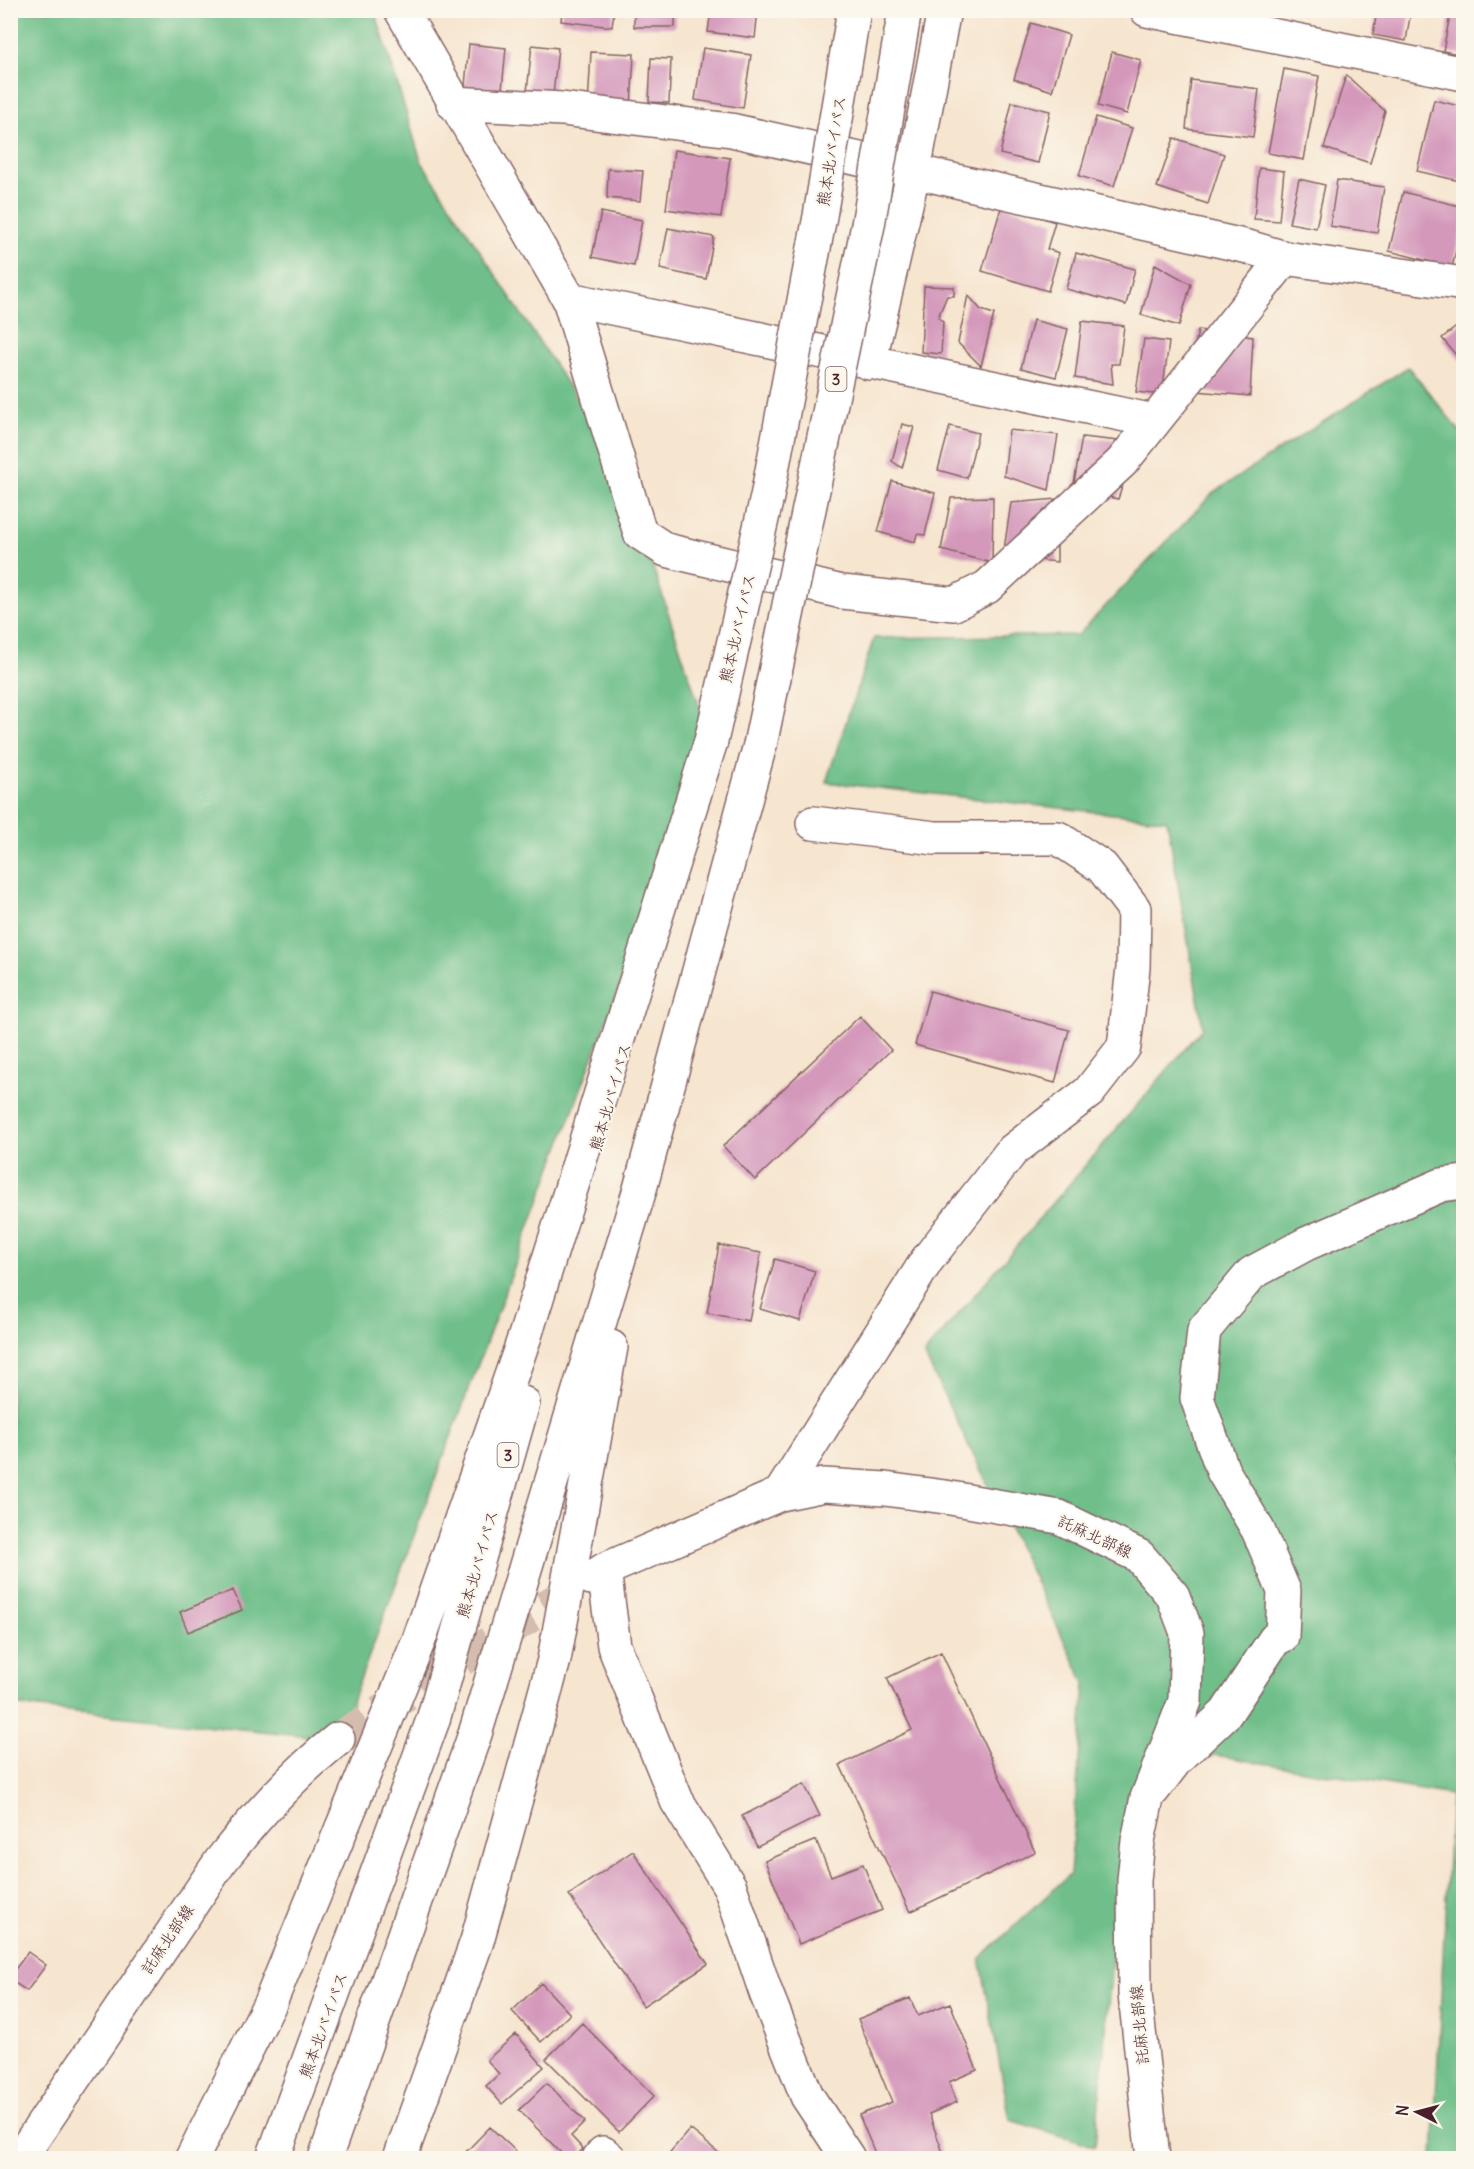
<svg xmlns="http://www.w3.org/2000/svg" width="1474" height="2169" font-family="Delius,'Klee One',sans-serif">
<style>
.forest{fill:#6fbf8a;stroke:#5c6f5a;stroke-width:1.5}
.building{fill:#d498bb}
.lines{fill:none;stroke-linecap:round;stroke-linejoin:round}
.secondary-tunnel{stroke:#d4bdae;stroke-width:33;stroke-dasharray:33 16;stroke-linecap:butt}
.street-casing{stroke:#866464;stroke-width:36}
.secondary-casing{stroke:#866464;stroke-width:36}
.highway-casing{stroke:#866464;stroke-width:36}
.street{stroke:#fff;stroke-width:33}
.secondary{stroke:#fff;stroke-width:33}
.highway{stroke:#fff;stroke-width:33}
.highway-bridge-casing{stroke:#866464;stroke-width:36;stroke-linecap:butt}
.highway-bridge{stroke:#fff;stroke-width:33}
.labels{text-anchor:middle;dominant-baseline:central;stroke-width:4.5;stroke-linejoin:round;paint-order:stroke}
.shield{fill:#fbf7ec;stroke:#7f6065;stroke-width:1.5}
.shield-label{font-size:15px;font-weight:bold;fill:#4a1f2b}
.street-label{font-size:16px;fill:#4a1f2b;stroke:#fbf7ec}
</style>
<rect width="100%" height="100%" fill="#fbf7ec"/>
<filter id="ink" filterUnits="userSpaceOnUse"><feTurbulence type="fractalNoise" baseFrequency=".0167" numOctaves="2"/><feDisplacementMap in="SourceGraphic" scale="12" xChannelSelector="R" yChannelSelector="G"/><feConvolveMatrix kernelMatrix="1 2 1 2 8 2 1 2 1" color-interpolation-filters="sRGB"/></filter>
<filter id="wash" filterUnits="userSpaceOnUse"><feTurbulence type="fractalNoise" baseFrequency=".008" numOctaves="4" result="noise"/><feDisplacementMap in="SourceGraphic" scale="24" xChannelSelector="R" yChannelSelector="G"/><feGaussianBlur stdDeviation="1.35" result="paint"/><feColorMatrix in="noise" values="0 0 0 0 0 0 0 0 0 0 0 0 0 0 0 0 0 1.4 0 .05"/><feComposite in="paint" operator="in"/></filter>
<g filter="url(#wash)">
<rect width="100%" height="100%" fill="#f6e5cf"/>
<path class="forest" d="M11 11H375L421 161 617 460 711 741 338 1739 11 1705Z
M1408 367 1463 435V2158H1433L1451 1795 1215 1755 1128 1791 1095 2146 1010 2120 980 1958 1070 1874 1085 1683 924 1354 1203 1028 1167 820 826 782 874 638 1078 635 1213 493Z"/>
<g id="blocks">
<path class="building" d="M562 10H614L612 27 561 21Z
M634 10H675V27H634Z
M711 10H758L755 38 708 32Z
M1244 10H1269L1267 17Z
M1377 10H1411L1406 41 1373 35Z
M1451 10H1464V55L1443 51Z
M1031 23 1069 35 1052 91 1014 79Z
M469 44 506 48 501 100 464 96Z
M532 45 558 48 553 95 527 92Z
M703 48 751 55 743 108 695 100Z
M591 52 634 54 631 108 588 106Z
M1112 52 1141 60 1127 114 1098 106Z
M651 58 671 59 669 103 649 102Z
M1284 69 1319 76 1304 160 1268 153Z
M1346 75 1385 111 1370 163 1324 148Z
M1191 80 1259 89 1253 137 1186 129Z
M1434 100 1464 107V182L1417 171Z
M1012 102 1050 111 1038 163 1000 154Z
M1096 117 1132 128 1114 186 1079 176Z
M1174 138 1224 154 1208 204 1157 187Z
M674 150 730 158 721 217 666 209Z
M1259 168 1284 171 1279 221 1254 219Z
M608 169 643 171 640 201 607 198Z
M1299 179 1325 185 1316 228 1289 223Z
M1337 180 1384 187 1377 233 1330 226Z
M1403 192 1464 207V219L1452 267 1389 251Z
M1002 205 1055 222 1047 249 1059 253 1048 291 982 271Z
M601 212 642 220 634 266 592 257Z
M668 228 714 237 706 279 660 269Z
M1076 253 1135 269 1126 305 1066 289Z
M1155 264 1191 284 1179 326 1141 315Z
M924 286 954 287V296H947L938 317 943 322 941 354 921 352Z
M968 295 981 310 994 314 981 366 958 343Z
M1033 320 1068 329 1056 377 1021 368Z
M1082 321 1124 326 1119 364H1111L1113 384 1075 378Z
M1464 321V365L1442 338Z
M1198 330 1253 337 1250 396 1186 390Z
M1144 339 1169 342 1162 395 1136 392Z
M902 424 914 427 902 468 892 461Z
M950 426 978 433 967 478 938 470Z
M1009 430 1058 435 1049 490 1004 476Z
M1082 437 1137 443 1118 499 1073 489Z
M892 481 935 493 925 535 917 534 915 542 878 532Z
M993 497 992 563 941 550 951 498Z
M1057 499V562L1003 556 1011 503Z
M930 991 1069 1030 1055 1083 915 1045Z
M860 1016 891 1050 755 1180 723 1146Z
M719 1245 761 1253 749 1321 707 1313Z
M775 1259 815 1271 800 1321 760 1309Z
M233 1590 242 1610 188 1632 180 1612Z
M941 1652 1035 1852 910 1912 840 1765 912 1730 887 1678Z
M804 1784 820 1816 757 1847 742 1816Z
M816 1840 831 1876 863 1864 882 1910 799 1944 765 1861Z
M633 1851 708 1964 643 2006 569 1895Z
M28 1952 46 1965 27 1991 10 1980V1976Z
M541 1983 570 2014 541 2042 512 2011Z
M910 1998 918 2016 950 2003 977 2070 949 2082 957 2102 929 2114 945 2158H877L859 2115 892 2102 858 2019Z
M582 2023 654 2096 619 2132 546 2059Z
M516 2034 544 2067 502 2104 486 2086 499 2074 487 2060Z
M547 2083 585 2122 571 2136 583 2149 574 2158H566L519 2110Z
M490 2127 523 2158H460Z
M690 2129 725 2158H665Z"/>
</g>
</g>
<g filter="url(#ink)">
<use href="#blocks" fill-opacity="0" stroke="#866464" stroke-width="1.5"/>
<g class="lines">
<path class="secondary-tunnel" d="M338 1739 584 1582"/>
<defs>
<path id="street" d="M401 10 569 299 640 533 666 550 842 592 954 604 987 587 1122 462 1285 258
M1147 10 1464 74
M453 103 562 109 731 130 1248 247 1285 258 1464 284
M569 299 1154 421
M869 363 914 170 944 10
M780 1494 927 1260 1012 1151 1089 1092 1124 1047 1133 968 1134 909 1102 867 1058 838H935L813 823
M604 1570 614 1646 677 1801 730 1887 766 1993 807 2096 848 2158
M1153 1790 1176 1760 1226 1713 1275 1639 1282 1636 1284 1591 1258 1530 1223 1471 1197 1398 1204 1330 1252 1273 1306 1244 1441 1185 1464 1182
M599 2158 603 2153 609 2158"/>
<path id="secondary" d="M591 1578 604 1570 780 1494 824 1485 885 1489 945 1497 1059 1517 1139 1556 1173 1596 1187 1633 1185 1701 1147 1798 1138 1841 1134 1880 1135 1994 1153 2158
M20 2158 220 1862C255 1817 292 1775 338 1739"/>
<path id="highway" d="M192 2158 270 2003 419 1640 525 1336 711 741
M273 2158 433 1720 523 1403
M325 2158 475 1734 640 1189 760 745
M400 2158 477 1941 554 1660 611 1347"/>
</defs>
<use href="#street" class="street-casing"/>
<use href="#secondary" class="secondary-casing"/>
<use href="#highway" class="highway-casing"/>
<use href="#street" class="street"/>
<use href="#secondary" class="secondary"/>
<use href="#highway" class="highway"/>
<defs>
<path id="highway-bridge" d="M711 741 767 497 820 216 854 10
M760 745 868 225 905 10"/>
</defs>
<use href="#highway-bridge" class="highway-bridge-casing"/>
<use href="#highway-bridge" class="highway-bridge"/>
</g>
</g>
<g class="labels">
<g class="shield">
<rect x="825.5" y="367" width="21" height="24" rx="4.5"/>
<rect x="497.5" y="1443" width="21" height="24" rx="4.5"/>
</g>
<g class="shield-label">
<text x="836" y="379">3</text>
<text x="508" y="1455">3</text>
</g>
<g class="street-label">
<text transform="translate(831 151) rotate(-81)">熊本北バイパス</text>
<text transform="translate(737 628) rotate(-77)">熊本北バイパス</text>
<text transform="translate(610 1097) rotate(-74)">熊本北バイパス</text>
<text transform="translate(1095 1536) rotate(25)">託麻北部線</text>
<text transform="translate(477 1564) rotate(-74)">熊本北バイパス</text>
<text transform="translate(167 1939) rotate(-56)">託麻北部線</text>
<text transform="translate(323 2025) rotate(-70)">熊本北バイパス</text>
<text transform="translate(1139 2025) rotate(-95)">託麻北部線</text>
</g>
</g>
<rect width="1474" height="2169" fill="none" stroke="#fbf7ec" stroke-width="36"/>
<g transform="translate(1417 2112) rotate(276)" stroke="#fbf7ec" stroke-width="4.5" paint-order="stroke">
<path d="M0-4.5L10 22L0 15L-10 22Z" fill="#4a1f2b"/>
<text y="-9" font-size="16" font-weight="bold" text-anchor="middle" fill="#4a1f2b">N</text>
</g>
</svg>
